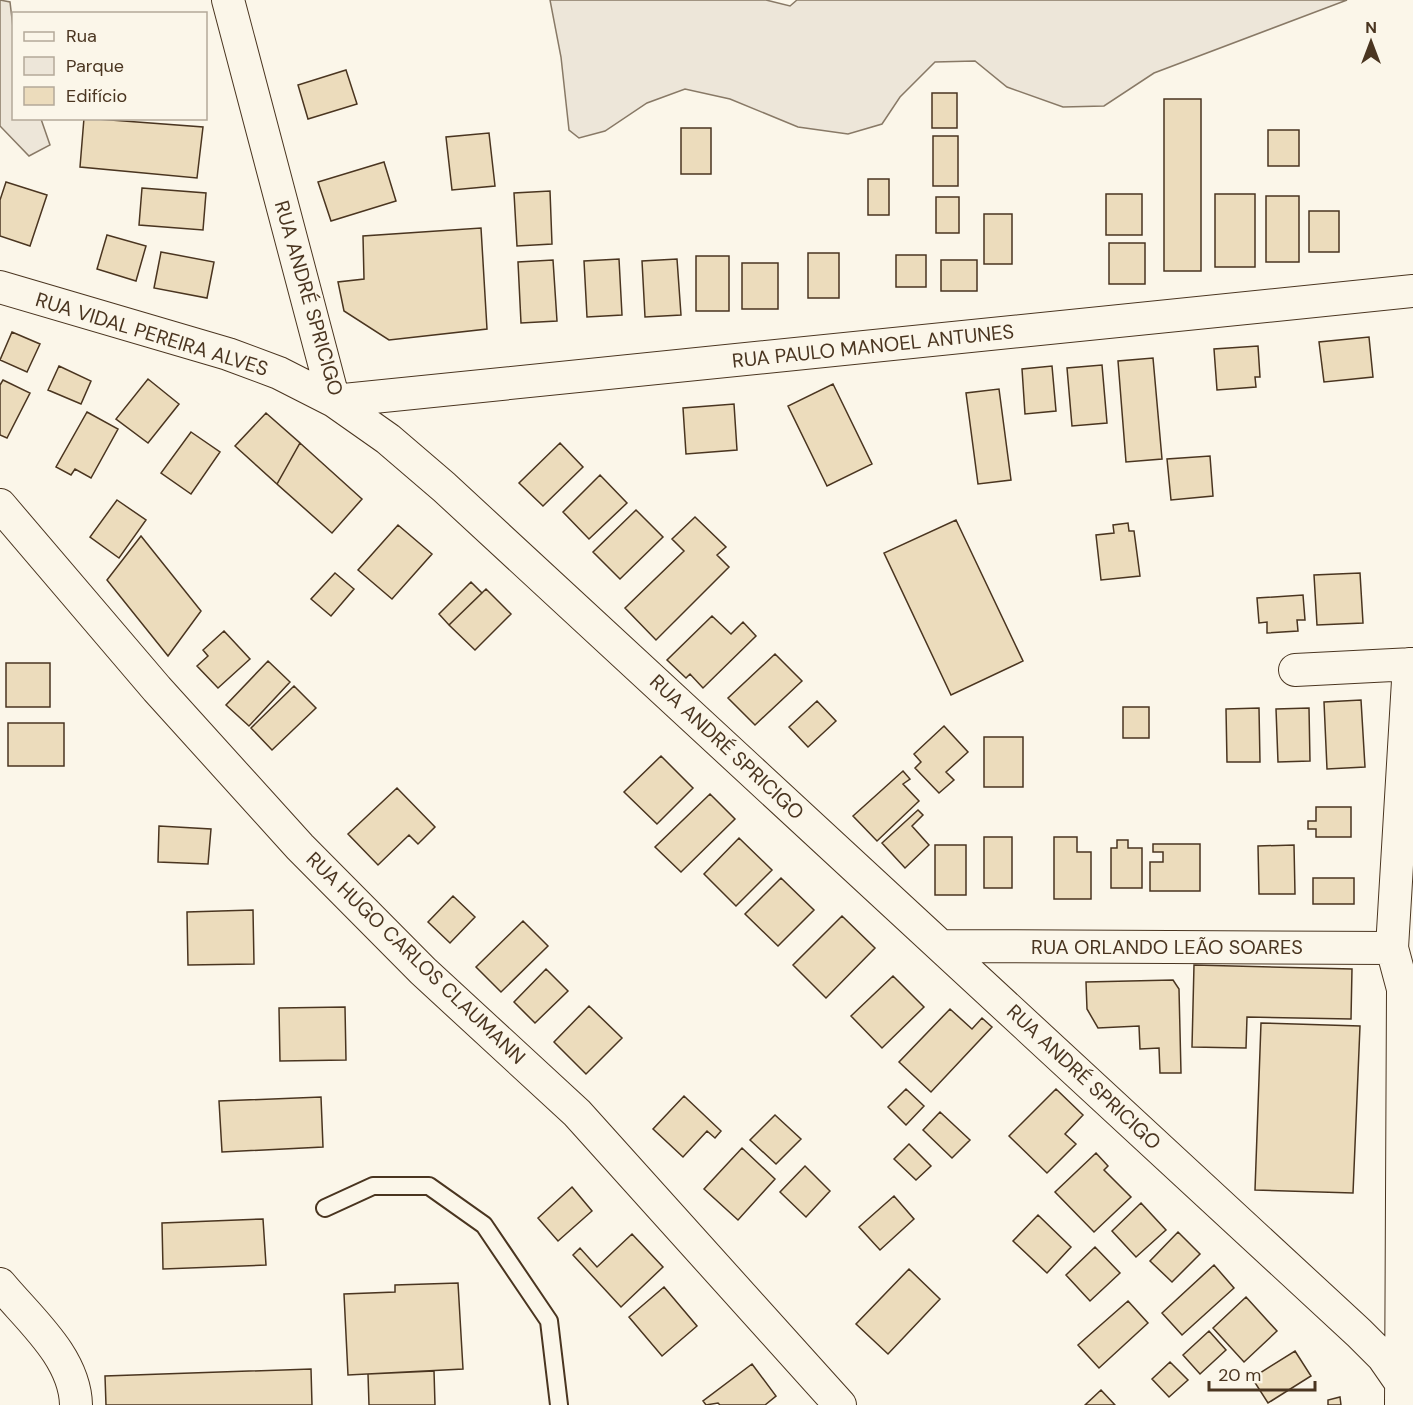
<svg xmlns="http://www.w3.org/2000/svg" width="1413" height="1405" font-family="'DM Sans',sans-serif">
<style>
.green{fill:#ede6d9;stroke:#887966;stroke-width:1.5}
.building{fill:#ecdcbc;stroke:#4a3520;stroke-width:1.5}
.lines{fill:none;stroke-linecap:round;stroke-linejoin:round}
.service-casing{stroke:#4a3520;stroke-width:20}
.minor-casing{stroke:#4a3520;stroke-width:34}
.service{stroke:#fbf6e9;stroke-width:16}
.minor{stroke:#fbf6e9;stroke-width:32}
.labels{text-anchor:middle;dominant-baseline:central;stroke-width:4.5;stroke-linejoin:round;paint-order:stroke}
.street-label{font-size:20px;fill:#4a3520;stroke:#fbf6e9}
</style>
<rect width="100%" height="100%" fill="#fbf6e9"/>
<path class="green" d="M0 0 10 2 14 36V118L41 119 50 145 29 156 0 126Z
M550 0H766L790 6 797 0H1347L1154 73 1104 106 1063 107 1007 87 975 61 935 62 900 97 882 124 848 134 798 127 730 99 685 89 647 103 605 131 579 138 569 130 561 57Z"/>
<path class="building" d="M346 70 357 104 308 119 298 85Z
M932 93H957V128H932Z
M1164 99H1201V271H1164Z
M84 118 203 127 197 178 80 167Z
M681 128H711V174H681Z
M1268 130H1299V166H1268Z
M489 133 495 186 452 190 446 137Z
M933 136H958V186H933Z
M384 162 396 201 331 221 318 182Z
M868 179H889V215H868Z
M6 182 47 195 30 246 0 236V200Z
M142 188 206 193 203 230 139 225Z
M550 191 552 244 517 246 514 193Z
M1106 194H1142V235H1106Z
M1215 194H1255V267H1215Z
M1266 196H1299V262H1266Z
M936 197H959V233H936Z
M1309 211H1339V252H1309Z
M984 214H1012V264H984Z
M481 228 487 329 389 340 344 311 338 282 364 279 363 236Z
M107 235 146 246 136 281 97 269Z
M1109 243H1145V284H1109Z
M161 252 214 262 207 298 154 288Z
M808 253H839V298H808Z
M896 255H926V287H896Z
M696 256H729V311H696Z
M619 259 622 315 587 317 584 261Z
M677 259 681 315 645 317 642 261Z
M553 260 557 321 521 323 518 262Z
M941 260H977V291H941Z
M742 263H778V309H742Z
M12 332 40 344 27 372 0 360Z
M1369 337 1373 377 1324 382 1319 342Z
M1258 346 1260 377H1255L1256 387 1217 390 1214 349Z
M1153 358 1162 459 1126 462 1118 361Z
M1102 365 1107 423 1072 426 1067 368Z
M59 366 91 381 81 404 48 390Z
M1052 366 1056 411 1025 414 1022 369Z
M148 379 179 404 148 443 116 419Z
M3 380 30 393 7 438 0 435V385Z
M833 384 872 464 827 486 788 406Z
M999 389 1011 480 978 484 966 393Z
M734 404 737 450 686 454 683 408Z
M87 412 118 429 91 478 75 469 71 475 56 467Z
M266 413 300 443 277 484 235 446Z
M191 432 220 452 191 494 161 473Z
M300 443 362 499 332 533 277 484Z
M560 443 583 467 543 506 519 483Z
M1210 456 1213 496 1171 500 1167 459Z
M600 475 627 503 589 539 563 512Z
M117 500 146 520 119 558 90 537Z
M636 510 663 537 620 579 593 552Z
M695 517 726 547 717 555 729 567 656 640 625 608 684 551 672 539Z
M956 520 1023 661 951 695 884 553Z
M1128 523 1129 531H1134L1140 576 1101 580 1096 535 1114 533 1113 525Z
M398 525 432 554 392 599 358 570Z
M141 536 201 611 168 656 107 580Z
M335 573 354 589 331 616 311 599Z
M1360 573 1363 623 1317 625 1314 575Z
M471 582 482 593 449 625 439 614Z
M486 589 511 614 475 650 449 625Z
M1303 595 1305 620H1297L1298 631 1267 633V622L1259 623 1257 598Z
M712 616 731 634 743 622 756 636 703 688 690 674 686 678 667 660Z
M224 631 250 659 218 688 197 666 208 656 203 650Z
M775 654 802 681 755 725 728 698Z
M268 661 290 682 249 726 226 705Z
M6 663H50V707H6Z
M294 686 316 708 272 750 251 728Z
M1361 700 1365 767 1327 769 1324 702Z
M817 701 836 721 808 747 789 727Z
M1123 707H1149V738H1123Z
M1259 708 1260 762H1227L1226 709Z
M1309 708 1310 761 1278 762 1276 709Z
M8 723H64V766H8Z
M944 726 968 752 946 772 954 780 939 793 915 768 921 762 914 754Z
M984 737H1023V787H984Z
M661 756 693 788 657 824 624 792Z
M903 771 910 779 903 784 919 801 877 841 853 816Z
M397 788 435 827 418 844 409 835 378 865 348 834Z
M710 794 735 819 681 872 655 847Z
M1316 807H1351V837H1316V829H1308V821H1316Z
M918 810 923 815 912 826 929 845 905 868 882 843Z
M159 826 211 829 208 864 158 862Z
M984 837H1012V888H984Z
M1054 837H1077V852H1091V899H1054Z
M739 838 772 870 736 906 704 874Z
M1117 840H1128V848H1142V888H1111V848H1117Z
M1153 844H1200V891H1150V862H1163V852H1153Z
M935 845H966V895H935Z
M1294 845 1295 894H1259L1258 846Z
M781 878 814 910 778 946 745 914Z
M1313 878H1354V904H1313Z
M453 896 475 917 450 943 428 922Z
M253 910 254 964 188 965 187 912Z
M842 916 875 948 826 998 793 965Z
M523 921 548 946 501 992 476 967Z
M1194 965 1352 969 1351 1019 1247 1017 1246 1048 1192 1047Z
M546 969 568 991 535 1023 514 1002Z
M893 976 924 1007 882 1048 851 1016Z
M1173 980 1179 989 1181 1073H1160L1159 1048 1140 1049 1139 1026 1098 1028 1087 1009 1086 982Z
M589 1006 622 1038 586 1074 554 1042Z
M345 1007 346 1060 280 1061 279 1008Z
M950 1009 972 1029 982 1018 992 1027 931 1092 899 1062Z
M1261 1023 1360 1026 1353 1193 1255 1190Z
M906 1089 924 1106 906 1125 888 1107Z
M1056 1089 1083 1115 1065 1134 1076 1144 1047 1173 1009 1136Z
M684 1096 721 1131 715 1138 707 1131 683 1157 653 1129Z
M321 1097 323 1147 222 1152 219 1101Z
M940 1112 970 1140 952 1158 923 1130Z
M775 1115 801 1139 776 1164 750 1140Z
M909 1144 931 1166 916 1180 894 1159Z
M742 1148 775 1179 738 1220 704 1189Z
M1096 1153 1108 1166 1104 1170 1131 1197 1094 1232 1055 1192Z
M805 1166 830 1191 806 1217 780 1192Z
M572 1187 592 1211 558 1241 538 1218Z
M894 1196 914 1219 880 1250 859 1227Z
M1141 1203 1166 1230 1136 1257 1112 1231Z
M1038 1215 1071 1247 1047 1273 1013 1241Z
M263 1219 266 1265 163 1269 162 1223Z
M1178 1232 1200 1254 1172 1282 1150 1261Z
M632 1234 663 1267 621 1307 573 1255 580 1248 597 1267Z
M1095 1247 1120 1273 1090 1301 1066 1275Z
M1214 1265 1234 1288 1182 1335 1162 1313Z
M909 1269 940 1299 888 1354 856 1324Z
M458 1283 463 1369 348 1375 344 1294 395 1292V1285Z
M664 1287 697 1326 662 1356 629 1317Z
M1246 1297 1277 1331 1244 1362 1213 1328Z
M1128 1301 1148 1323 1099 1368 1078 1345Z
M1209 1331 1226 1350 1200 1374 1183 1355Z
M1295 1351 1311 1376 1268 1403 1252 1378Z
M1170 1362 1188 1380 1169 1397 1152 1379Z
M752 1364 776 1396 765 1405H720L718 1403 706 1405 703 1401Z
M311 1369 312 1405H106L105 1376Z
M434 1371 435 1405H369L368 1374Z
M1101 1390 1115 1405H1085Z
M1340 1397 1341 1405H1328V1400Z"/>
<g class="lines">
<defs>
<path id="service" d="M325 1208 373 1186H429L484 1225 549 1321 559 1405"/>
<path id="minor" d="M228 0 334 401 388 439 444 487 1359 1333 1383 1357 1401 1383H1413
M0 287 228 354 279 373 334 401 1413 291
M0 505 157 689 300 847 423 971 577 1113 840 1405
M1295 670 1413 664
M943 946 1392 948
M0 1284C29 1319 75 1357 76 1405
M1401 1405 1403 989 1392 948 1409 664"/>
</defs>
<use href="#service" class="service-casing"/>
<use href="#minor" class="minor-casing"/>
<use href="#service" class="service"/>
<use href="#minor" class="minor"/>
</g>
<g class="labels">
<g class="street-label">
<text transform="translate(309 298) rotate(74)">RUA ANDRÉ SPRICIGO</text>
<text transform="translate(152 334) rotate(17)">RUA VIDAL PEREIRA ALVES</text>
<text transform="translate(873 346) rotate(-6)">RUA PAULO MANOEL ANTUNES</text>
<text transform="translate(727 747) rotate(43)">RUA ANDRÉ SPRICIGO</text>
<text x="1167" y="947">RUA ORLANDO LEÃO SOARES</text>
<text transform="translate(416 958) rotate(44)">RUA HUGO CARLOS CLAUMANN</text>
<text transform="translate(1084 1077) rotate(43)">RUA ANDRÉ SPRICIGO</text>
</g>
</g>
<rect x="12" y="12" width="195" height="108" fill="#fbf6e9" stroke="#b4a999" stroke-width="1.5"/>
<rect x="24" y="32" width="30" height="9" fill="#fbf6e9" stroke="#b4a999" stroke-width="1.5"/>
<text x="66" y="42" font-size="18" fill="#4a3520">Rua</text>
<rect x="24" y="57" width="30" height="18" fill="#ede6d9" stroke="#b4a999" stroke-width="1.5"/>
<text x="66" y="72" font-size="18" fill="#4a3520">Parque</text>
<rect x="24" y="87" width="30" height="18" fill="#ecdcbc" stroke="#b4a999" stroke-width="1.5"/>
<text x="66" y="102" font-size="18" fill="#4a3520">Edifício</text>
<g transform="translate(1371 42)" stroke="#fbf6e9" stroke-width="4.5" paint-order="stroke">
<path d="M0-4.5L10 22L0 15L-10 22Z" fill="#4a3520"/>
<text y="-9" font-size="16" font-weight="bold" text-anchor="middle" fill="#4a3520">N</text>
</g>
<path d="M1209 1381v9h106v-9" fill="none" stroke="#4a3520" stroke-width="3"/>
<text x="1218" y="1381" font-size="18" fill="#4a3520" stroke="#fbf6e9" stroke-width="4.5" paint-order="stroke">20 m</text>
</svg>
